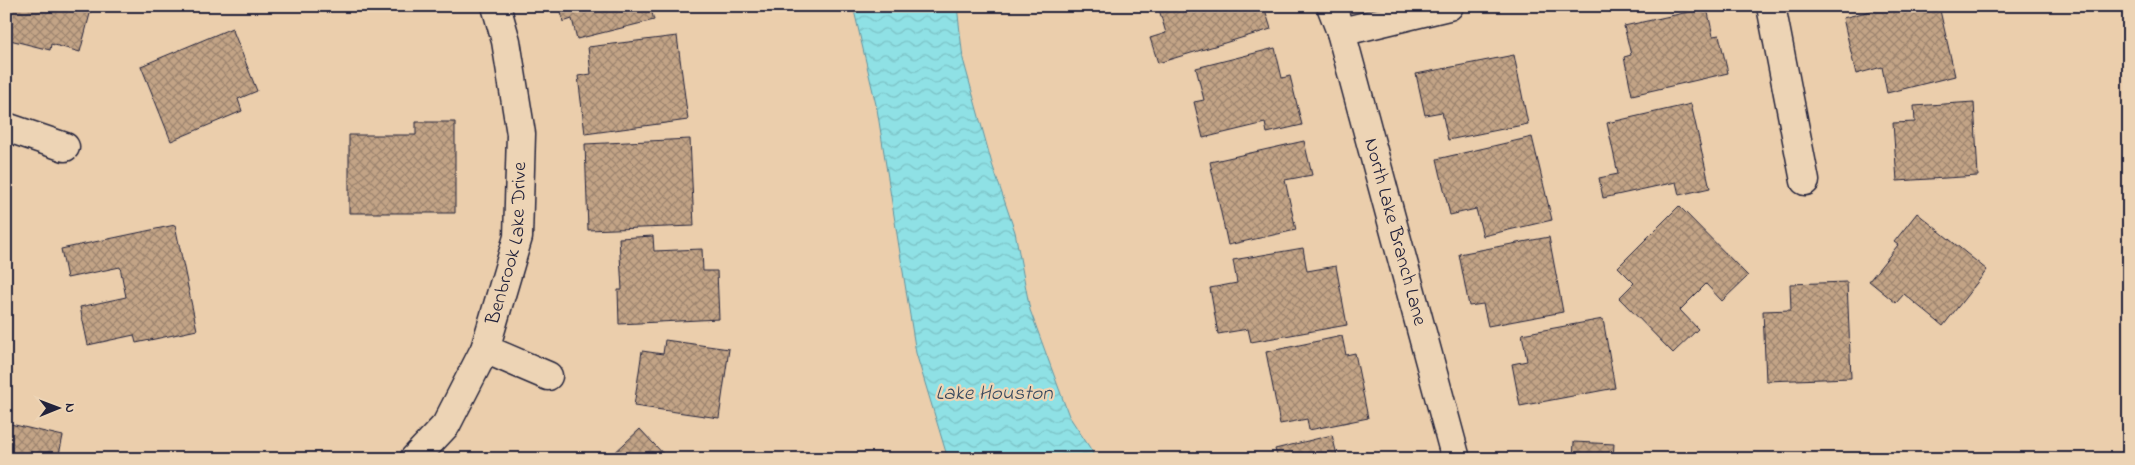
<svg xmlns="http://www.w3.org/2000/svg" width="2135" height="465" font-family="'Indie Flower',sans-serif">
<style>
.water{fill:url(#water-waves);stroke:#6395a1}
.building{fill:url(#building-cross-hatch);stroke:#22223b}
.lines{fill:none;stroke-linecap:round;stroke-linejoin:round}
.minor-casing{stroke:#22223b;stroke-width:31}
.minor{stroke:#edd4b5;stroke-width:28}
.labels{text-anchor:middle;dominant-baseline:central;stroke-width:4.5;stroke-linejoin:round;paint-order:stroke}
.street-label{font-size:20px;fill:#22223b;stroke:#edd4b5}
.water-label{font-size:21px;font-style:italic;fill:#38485d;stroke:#edd4b5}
</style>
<defs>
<pattern id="water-waves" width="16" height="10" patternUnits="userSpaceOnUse" patternTransform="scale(1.25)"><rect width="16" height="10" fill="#8fe1e5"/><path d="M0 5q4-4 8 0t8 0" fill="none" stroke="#7bc1c5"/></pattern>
<pattern id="building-cross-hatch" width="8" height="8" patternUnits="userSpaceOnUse" patternTransform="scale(1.25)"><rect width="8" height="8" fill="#c3a486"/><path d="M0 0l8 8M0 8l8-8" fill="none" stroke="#9e856f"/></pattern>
</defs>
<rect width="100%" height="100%" fill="#ebceac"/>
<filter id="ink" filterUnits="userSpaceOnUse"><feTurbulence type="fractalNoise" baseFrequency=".02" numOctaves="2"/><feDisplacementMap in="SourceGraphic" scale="10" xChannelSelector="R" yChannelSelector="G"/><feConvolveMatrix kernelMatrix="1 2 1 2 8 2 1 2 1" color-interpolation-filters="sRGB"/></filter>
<g filter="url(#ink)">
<path class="water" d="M853 6H957L963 59 992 164 1015 232 1030 310 1069 416 1092 451 1095 459H948L916 353 877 109Z"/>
<path class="building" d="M6 6H92L80 52 51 44 50 50 6 39Z
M560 6H650L654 20 577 39 572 19 563 22Z
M1158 6H1264L1271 29 1158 63 1150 38 1166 33Z
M1890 6H1939L1955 76 1887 93 1882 67 1856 74 1843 18Z
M1707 8 1713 36 1719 35 1728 73 1632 95 1624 57 1631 55 1624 26Z
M232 28 257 91 238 99 242 111 171 141 141 66Z
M677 36 688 120 585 134 578 76 591 74 588 47Z
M1275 48 1282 78 1290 76 1302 125 1267 133 1265 123 1203 138 1194 102 1204 100 1196 68Z
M1514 55 1528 124 1448 140 1442 112 1425 115 1416 74Z
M1974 102 1978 176 1897 181 1893 123 1915 122 1914 106Z
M1691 104 1710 188 1679 195 1676 182 1603 198 1599 178 1618 174 1607 123Z
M416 122H455V213H349V135H416Z
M1532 137 1552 220 1483 236 1476 209 1450 215 1437 159Z
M690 139 694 226 588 230 585 144Z
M1304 141 1312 175 1285 180 1296 230 1228 245 1210 162Z
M1679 206 1748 276 1722 301 1706 284 1680 310 1698 329 1673 353 1619 298 1634 283 1618 267Z
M1917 213 1987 270 1943 326 1904 294 1896 303 1869 281 1898 245 1894 242Z
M175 225 197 330 136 343 134 335 88 345 80 307 126 297 120 267 67 278 61 249Z
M653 236 654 251 702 249 703 271H717L719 319 619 324 618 290H622L619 238Z
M1549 237 1563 312 1488 326 1483 304 1469 306 1459 254Z
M1303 248 1307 271 1336 266 1347 325 1251 342 1248 329 1218 334 1210 288 1237 283 1233 260Z
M1847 282 1851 378 1766 381 1763 311 1791 310 1790 284Z
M1603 319 1615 388 1520 406 1512 364 1527 361 1522 334Z
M1342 336 1346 355 1355 353 1368 418 1309 430 1307 419 1280 424 1266 352Z
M665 340 729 349 719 418 634 406 642 351 663 354Z
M6 423 63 436 58 459H6Z
M640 429 668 459H612L610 457Z
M1332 435 1338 459H1278L1275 449Z
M1574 442 1614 444 1613 459H1573Z
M1367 452 1368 459H1338Z
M151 455V459H90Z"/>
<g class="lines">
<defs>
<g id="minor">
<path id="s1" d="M1331 6 1341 32 1456 459"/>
<path d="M1771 6 1805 181"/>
<path d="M1341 32 1449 6"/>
<path d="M6 127 65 147"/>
<path d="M485 349 548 376"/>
<path id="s2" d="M414 459 446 425 485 349 518 237 521 134 506 41 496 6"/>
</g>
</defs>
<use href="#minor" class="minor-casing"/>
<use href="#minor" class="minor"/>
</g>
</g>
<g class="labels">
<g class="street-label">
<text stroke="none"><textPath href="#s1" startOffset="235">North Lake Branch Lane</textPath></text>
<text stroke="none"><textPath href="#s2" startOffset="241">Benbrook Lake Drive</textPath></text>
</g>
<g class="water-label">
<text x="994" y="394">Lake Houston</text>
</g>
</g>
<rect width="2135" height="465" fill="none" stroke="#edd4b5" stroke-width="25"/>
<rect x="12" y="12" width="2110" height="440" fill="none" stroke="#22223b" stroke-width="2" filter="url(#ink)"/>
<g transform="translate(58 408) rotate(89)" stroke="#edd4b5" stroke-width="4" paint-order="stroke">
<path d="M0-4L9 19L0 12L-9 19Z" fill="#22223b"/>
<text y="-8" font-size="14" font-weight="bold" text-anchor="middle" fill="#22223b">N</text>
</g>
</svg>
